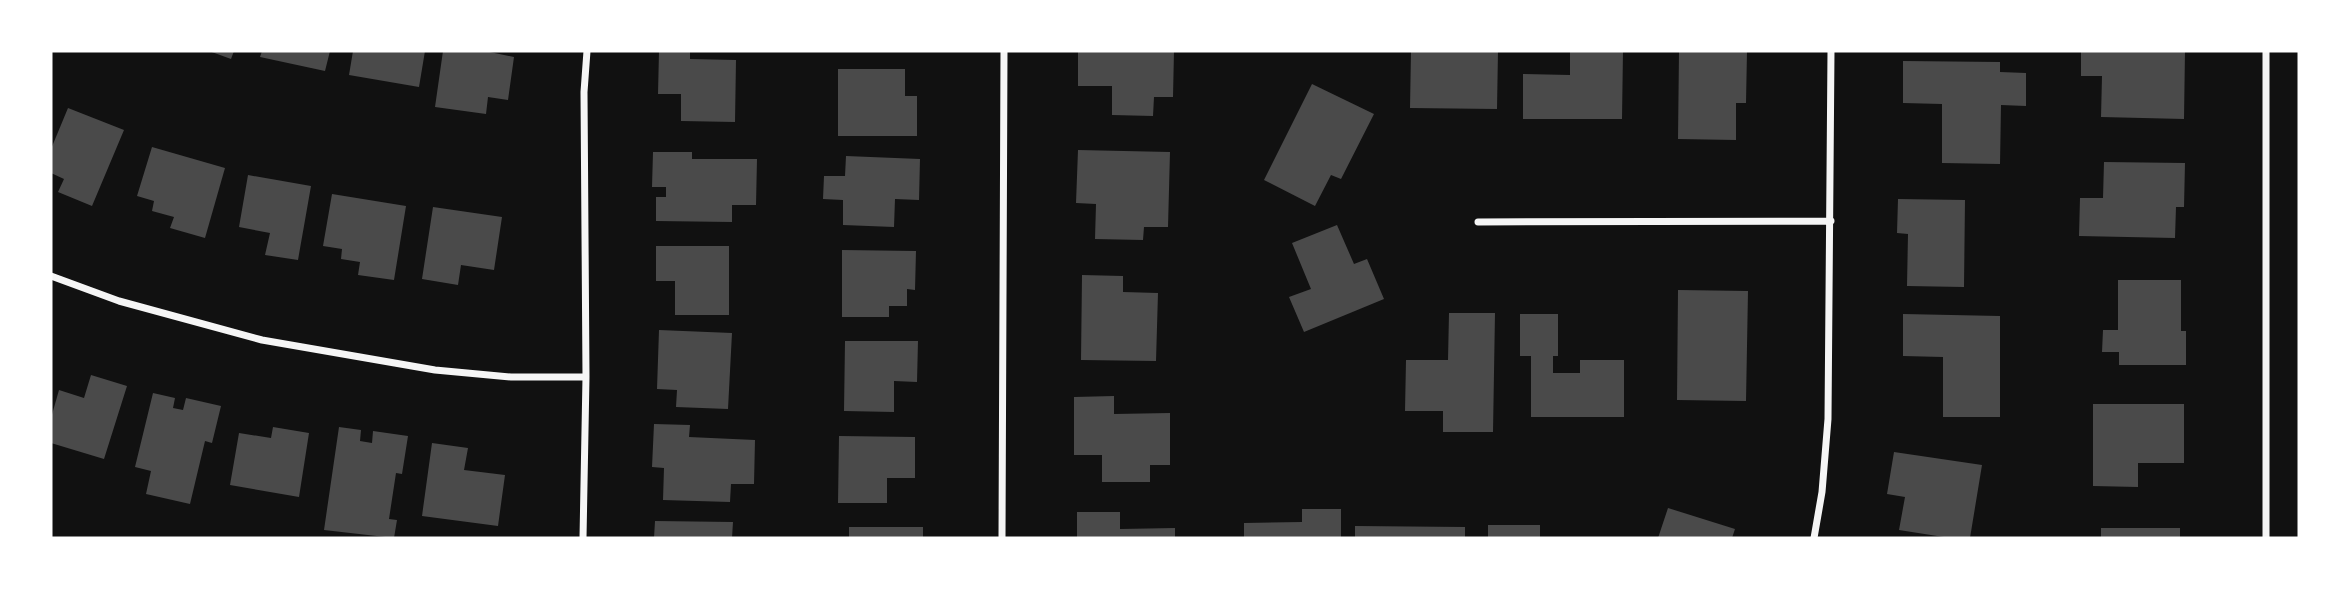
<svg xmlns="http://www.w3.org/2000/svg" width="2350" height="589" font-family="'DejaVu Sans',sans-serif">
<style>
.building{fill:#4a4a4a}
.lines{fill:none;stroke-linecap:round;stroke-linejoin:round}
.minor{stroke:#f5f5f5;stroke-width:7}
</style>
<rect width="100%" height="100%" fill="#111"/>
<path class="building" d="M209 51H234L231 59Z
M262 51H330L325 71 260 57Z
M353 51H425L419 87 349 75Z
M443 51H485L514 57 508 100 488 97 486 114 435 107Z
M659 51 690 52V59L736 60 735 122 681 121V94H658Z
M1078 51H1174L1173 97H1154L1153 116 1112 115V86H1078Z
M1411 51H1498L1497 109 1410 108Z
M1570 51H1623L1622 119H1523V74L1570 75Z
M1679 51H1747L1746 103H1736V140L1678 139Z
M2081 51H2185L2184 119 2101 117 2102 76H2081Z
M1903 61 2000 62V72L2026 73V106L2001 105 2000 164 1942 163V104L1903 103Z
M838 69H905V96H917V136H838Z
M1312 84 1374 114 1341 179 1331 175 1315 206 1264 180Z
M68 108 124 130 92 206 58 192 64 179 51 173V149Z
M152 147 225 168 205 238 170 228 174 217 152 211 154 201 137 196Z
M1078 150 1170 152 1168 227H1144L1143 240 1095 239 1096 204 1076 203Z
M653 152H692V159H757L756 205H732V222L656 221V197H666V187H652Z
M846 156 920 159 919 200 895 199 894 227 843 225V200L823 199 824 176H845Z
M2104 162 2185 163 2184 207H2176L2175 238 2079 236 2080 198H2103Z
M248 175 311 186 298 260 265 255 270 233 239 227Z
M332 194 406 206 394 280 358 275 360 262 341 259 342 249 323 246Z
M1898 199 1965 200 1964 287 1907 286 1908 234 1897 233Z
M433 207 502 217 494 270 461 265 458 285 422 279Z
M1337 225 1354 264 1367 259 1384 299 1304 332 1289 297 1311 289 1292 243Z
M656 246H729V315H675V281H656Z
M842 250 916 251 915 290 907 289V306H889V317H842Z
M1082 275 1123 276V292L1158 293 1156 361 1081 360Z
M2118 280H2181V331H2186V365H2119V352H2102L2103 330H2118Z
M1678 290 1748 291 1746 401 1677 400Z
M1449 313H1495L1493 432H1443V411H1405L1406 360H1448Z
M1520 314H1558V356H1553V373H1580V360H1624V417H1531V356H1520Z
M1903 314 2000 316V417H1943V357L1903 356Z
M659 330 732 333 728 409 676 407 677 390 657 389Z
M845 341H918L917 382 894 381V412L844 411Z
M91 375 127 386 104 459 51 443V418L59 390 84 398Z
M153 393 175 398 173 408 183 410 186 398 221 406 212 443 205 441 190 504 146 494 151 471 135 467Z
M1114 396V414L1170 413V465H1150V482H1102V455H1074V397Z
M2093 404H2184V463H2138V487L2093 486Z
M654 424 690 425 689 437 755 440 754 484H731L730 502 663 500 664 468 652 467Z
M273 427 309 433 299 497 230 485 239 433 271 438Z
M339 427 361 430 360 441 372 443 373 431 408 436 402 474 396 473 389 519 397 520 394 538 324 530Z
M839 436 915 437V478H887V503H838Z
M432 443 468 448 464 470 505 475 498 526 422 516Z
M1894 452 1982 465 1970 538H1950L1899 530 1905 497 1887 494Z
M1668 508 1735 529 1732 538H1658Z
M1302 509H1341V538H1244V523L1302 522Z
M1077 512H1120V529L1175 528V538H1077Z
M655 521 733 522 732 538H654Z
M1488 525H1540V538H1488Z
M1355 526 1465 527V538H1355Z
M849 527H923V538H849Z
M2101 528H2180V538H2101Z"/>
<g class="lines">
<path class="minor" d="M2266 51V538
M1478 222 1831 221
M51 276 119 301 262 340 435 370 511 377H586
M583 538 586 377 584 92 587 51
M1002 538 1004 51
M1814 538 1822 492 1828 419 1831 51"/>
</g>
<rect width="2350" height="589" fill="none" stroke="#ffffff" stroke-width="105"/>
</svg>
